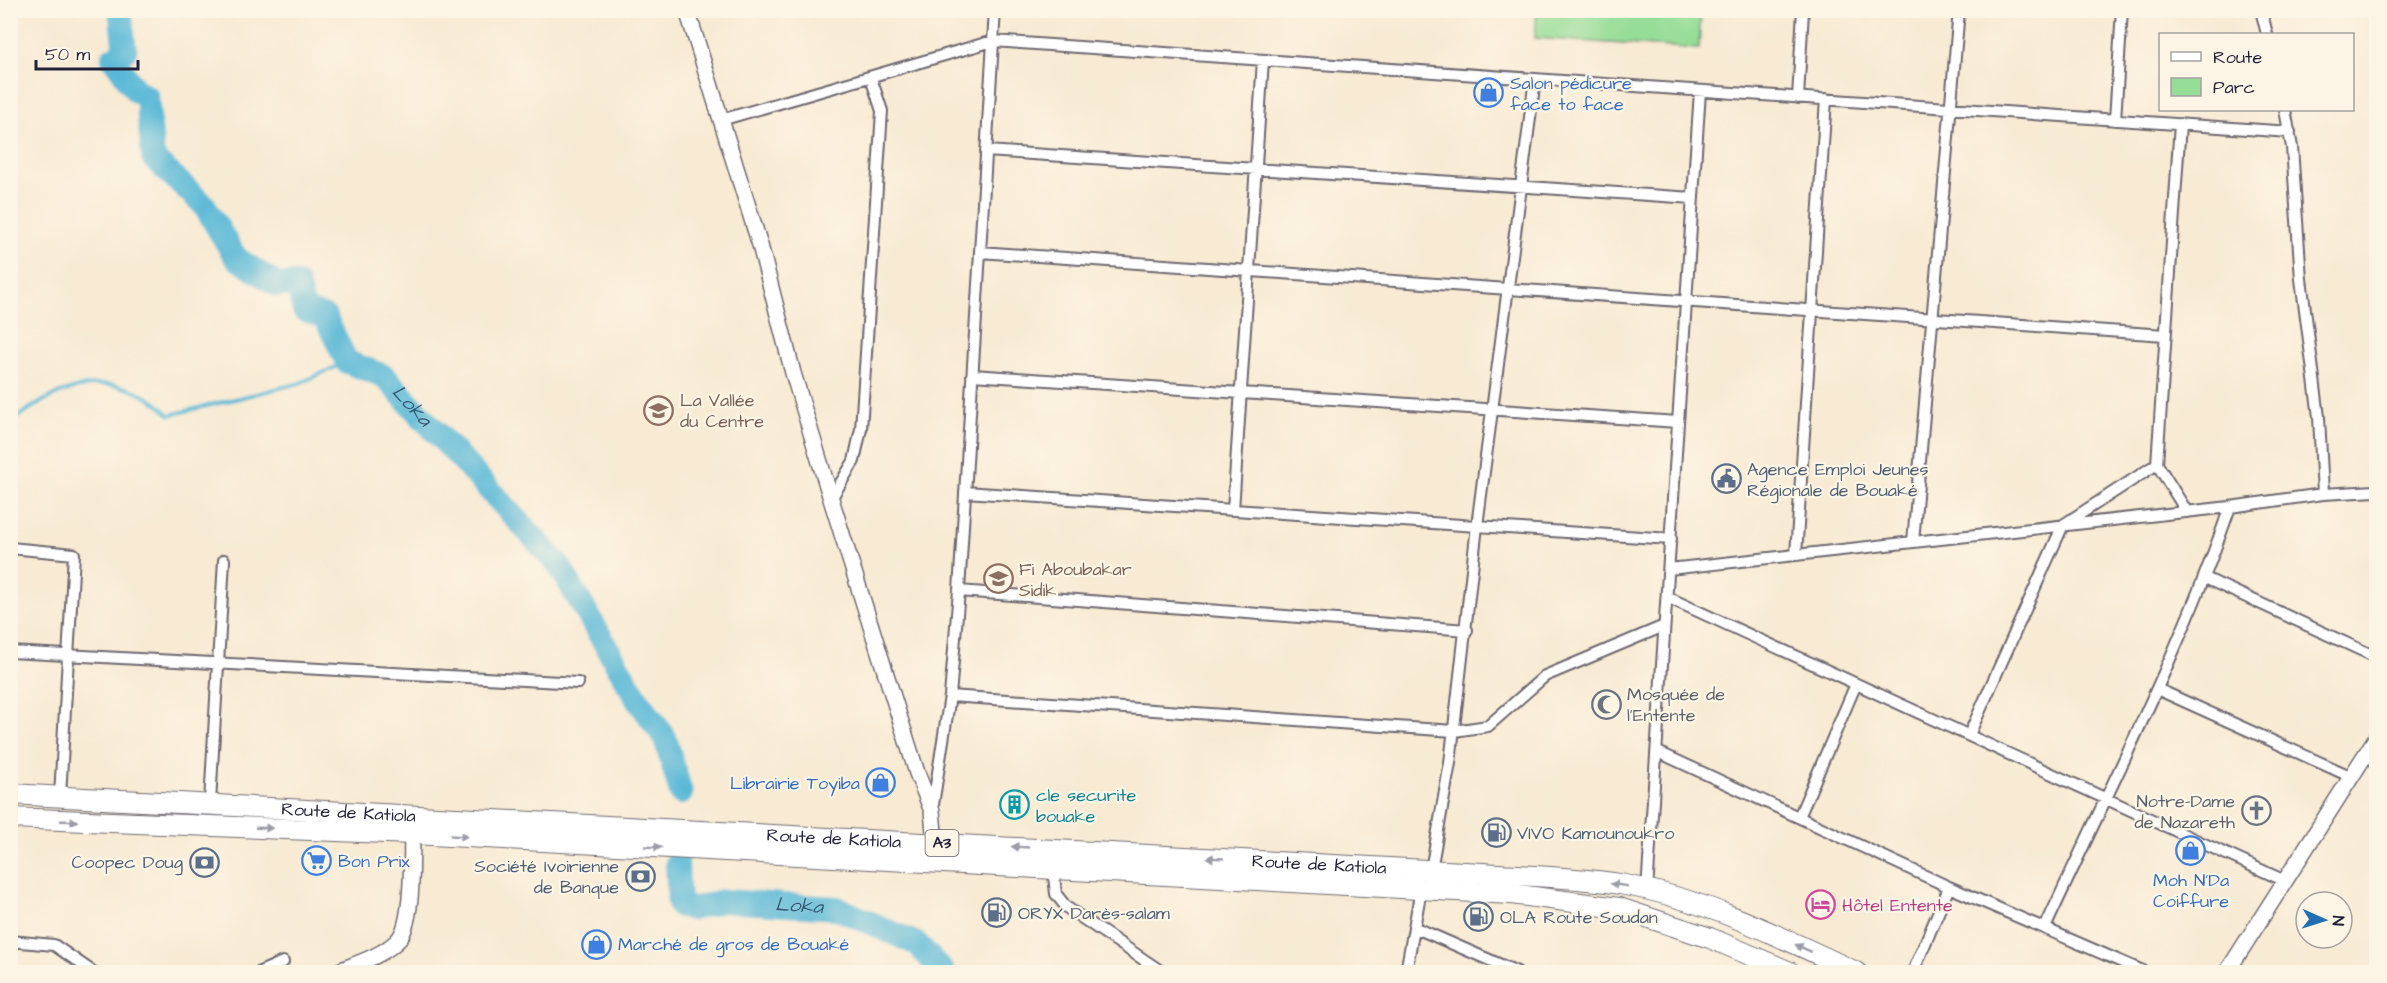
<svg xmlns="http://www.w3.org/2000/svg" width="2387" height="983" font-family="'Architects Daughter',sans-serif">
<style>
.green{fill:#96dd97;stroke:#5c8069;stroke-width:1.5}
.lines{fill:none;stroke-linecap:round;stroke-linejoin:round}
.stream{stroke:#59b8d7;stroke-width:4}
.river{stroke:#59b8d7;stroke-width:24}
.street-casing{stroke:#6d6870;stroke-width:14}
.secondary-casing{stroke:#6d6870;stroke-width:18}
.highway-casing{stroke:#6d6870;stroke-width:22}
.street{stroke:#fff;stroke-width:10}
.secondary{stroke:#fff;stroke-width:15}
.highway{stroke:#fff;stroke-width:20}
.oneway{fill:#9c9ca7}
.labels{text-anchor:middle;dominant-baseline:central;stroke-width:4.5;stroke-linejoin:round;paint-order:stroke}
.shield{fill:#fcf5e5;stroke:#63616e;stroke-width:1.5}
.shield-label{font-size:16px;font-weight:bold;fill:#22223b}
.shop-label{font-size:18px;fill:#366cbe;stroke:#fcf5e5;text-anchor:start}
.education-label{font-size:18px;fill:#785e54;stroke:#fcf5e5;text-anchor:start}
.service-label{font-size:18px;fill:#4e5e75;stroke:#fcf5e5;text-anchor:start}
.worship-label{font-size:18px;fill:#5b616d;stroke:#fcf5e5;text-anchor:start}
.culture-label{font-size:18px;fill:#0d838f;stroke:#fcf5e5;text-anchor:start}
.street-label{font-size:18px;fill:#22223b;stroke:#fcf5e5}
.hotel-label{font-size:18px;fill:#b23c85;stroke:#fcf5e5;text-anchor:start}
.water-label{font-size:20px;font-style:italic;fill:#355672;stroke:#fcf5e5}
</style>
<rect width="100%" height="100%" fill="#fcf5e5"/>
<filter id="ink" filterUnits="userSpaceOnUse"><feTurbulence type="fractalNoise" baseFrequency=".0167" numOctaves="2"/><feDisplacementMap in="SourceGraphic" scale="12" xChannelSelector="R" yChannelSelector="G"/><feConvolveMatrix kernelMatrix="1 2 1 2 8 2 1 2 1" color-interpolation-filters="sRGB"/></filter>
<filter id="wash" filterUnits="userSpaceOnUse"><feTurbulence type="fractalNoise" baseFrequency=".008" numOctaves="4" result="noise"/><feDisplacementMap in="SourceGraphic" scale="24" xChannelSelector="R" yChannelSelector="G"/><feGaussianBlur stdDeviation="1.35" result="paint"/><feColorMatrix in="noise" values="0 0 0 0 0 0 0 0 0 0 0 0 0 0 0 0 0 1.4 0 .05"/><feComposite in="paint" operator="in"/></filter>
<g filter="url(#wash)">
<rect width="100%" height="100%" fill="#f8ead3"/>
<path class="green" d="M1537 11H1701L1699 49 1535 38Z"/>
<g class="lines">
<path class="stream" d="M10 423C61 383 119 365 170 415L300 383 347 362"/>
<g class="river">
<path id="s1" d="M120 10 125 51 113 58 136 91 147 97 153 158 204 205 236 258 278 285 297 284 304 310 325 317 347 362 384 376 558 564 636 697 665 738 681 793"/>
<path id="s2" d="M677 863 679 905 692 909 722 901 837 908 917 944 943 972"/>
</g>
</g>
</g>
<g filter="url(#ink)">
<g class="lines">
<defs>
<path id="street" d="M2261 10 2267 34
M1798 98 1803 10
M2285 110 2292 147 2301 279 2319 417 2323 494
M721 120 993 41 2290 132
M2115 120 2122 10
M2180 124 2157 464 2187 512
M986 151 1693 198
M980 252 2165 335
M972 375 1678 422
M965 492 1671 539
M831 499 854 461 861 429 882 111 871 78
M1233 510 1263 60
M1913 542 1959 10
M10 548 74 554 60 796
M1796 555 1826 99
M1669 569 2230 507 2323 494 2376 491
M2205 578 2376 657
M959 591 1467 630
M1667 597 2285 881
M10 652 578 683
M2157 689 2352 777
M950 696 1454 731 1488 726 1545 676 1664 626
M1969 735 2063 525 2157 464
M1658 752 1949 887 2145 972
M210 803 224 560
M932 811 950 696 959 591 995 10
M1799 817 1856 684
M1053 867 1056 894 1066 907 1162 972
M1431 870 1450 763 1477 526 1535 79
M1647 891 1700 91
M1414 927 1517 972
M2045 928C2109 789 2180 652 2230 507
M10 941 54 945 93 972
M260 972 283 962
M1406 972 1421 889
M1913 972 1949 887"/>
<path id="secondary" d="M687 10 760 245 793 373 831 499 917 773 932 811 936 853
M336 972C356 964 382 956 397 941 415 925 411 850 412 824
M2227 972 2376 738"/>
<g id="highway">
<path id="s3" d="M10 794 1483 873C1528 876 1575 877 1620 884 1703 898 1781 937 1856 972"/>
<path d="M10 818 412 834 1511 894 1619 908 1710 938 1790 972"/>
</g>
</defs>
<use href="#street" class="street-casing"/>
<use href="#secondary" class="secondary-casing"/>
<use href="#highway" class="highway-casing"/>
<use href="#street" class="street"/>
<use href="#secondary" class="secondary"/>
<use href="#highway" class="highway"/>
</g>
<defs><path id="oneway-solid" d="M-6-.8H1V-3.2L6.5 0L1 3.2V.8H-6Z" transform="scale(1.5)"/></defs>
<g class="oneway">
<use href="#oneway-solid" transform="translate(69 821) rotate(2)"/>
<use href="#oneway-solid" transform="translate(264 828) rotate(2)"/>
<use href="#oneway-solid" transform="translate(459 836) rotate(3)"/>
<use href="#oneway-solid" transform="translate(653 847) rotate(3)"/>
<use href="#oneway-solid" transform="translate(1020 847) rotate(-177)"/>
<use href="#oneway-solid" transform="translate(1215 858) rotate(-177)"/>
<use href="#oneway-solid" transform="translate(1619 885) rotate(-171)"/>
<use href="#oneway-solid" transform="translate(1803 948) rotate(-155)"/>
</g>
</g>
<defs>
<symbol id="shop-ring" viewBox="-11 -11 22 22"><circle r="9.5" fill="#fcf5e5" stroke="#3f7fe0" stroke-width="1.5"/><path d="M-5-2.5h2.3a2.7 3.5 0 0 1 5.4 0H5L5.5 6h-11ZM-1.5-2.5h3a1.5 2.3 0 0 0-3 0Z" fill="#3f7fe0"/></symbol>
<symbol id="school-ring" viewBox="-11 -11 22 22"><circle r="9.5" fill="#fcf5e5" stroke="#8d6e63" stroke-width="1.5"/><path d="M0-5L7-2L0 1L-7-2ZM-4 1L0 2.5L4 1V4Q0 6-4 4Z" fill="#8d6e63"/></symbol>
<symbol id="civic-ring" viewBox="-11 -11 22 22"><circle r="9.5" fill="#fcf5e5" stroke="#5c6f8a" stroke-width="1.5"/><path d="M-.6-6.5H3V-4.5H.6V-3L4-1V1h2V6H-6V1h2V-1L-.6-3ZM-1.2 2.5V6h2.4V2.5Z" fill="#5c6f8a"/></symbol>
<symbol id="mosque-ring" viewBox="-11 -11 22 22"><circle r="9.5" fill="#fcf5e5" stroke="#6b7280" stroke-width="1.5"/><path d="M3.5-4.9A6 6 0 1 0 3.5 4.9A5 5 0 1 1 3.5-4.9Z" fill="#6b7280"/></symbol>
<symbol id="building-ring" viewBox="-11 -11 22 22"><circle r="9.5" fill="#fcf5e5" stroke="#0f9aa8" stroke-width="1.5"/><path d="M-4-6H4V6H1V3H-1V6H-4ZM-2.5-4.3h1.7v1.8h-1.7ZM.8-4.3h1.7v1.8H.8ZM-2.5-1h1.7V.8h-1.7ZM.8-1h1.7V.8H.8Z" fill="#0f9aa8"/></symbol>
<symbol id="church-ring" viewBox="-11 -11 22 22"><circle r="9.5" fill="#fcf5e5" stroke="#6b7280" stroke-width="1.5"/><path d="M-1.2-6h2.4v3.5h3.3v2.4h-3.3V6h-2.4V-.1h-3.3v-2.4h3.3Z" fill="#6b7280"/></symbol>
<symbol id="fuel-ring" viewBox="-11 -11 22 22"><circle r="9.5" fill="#fcf5e5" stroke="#5c6f8a" stroke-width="1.5"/><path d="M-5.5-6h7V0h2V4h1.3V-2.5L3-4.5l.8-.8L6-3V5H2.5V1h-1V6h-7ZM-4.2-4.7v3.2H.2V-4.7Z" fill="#5c6f8a"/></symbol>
<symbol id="supermarket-ring" viewBox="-11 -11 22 22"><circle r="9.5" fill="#fcf5e5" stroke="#3f7fe0" stroke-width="1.5"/><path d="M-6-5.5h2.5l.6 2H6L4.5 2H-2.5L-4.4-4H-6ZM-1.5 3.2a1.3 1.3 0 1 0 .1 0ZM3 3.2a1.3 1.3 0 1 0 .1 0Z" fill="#3f7fe0"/></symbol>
<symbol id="bank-ring" viewBox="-11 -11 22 22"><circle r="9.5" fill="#fcf5e5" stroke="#5c6f8a" stroke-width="1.5"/><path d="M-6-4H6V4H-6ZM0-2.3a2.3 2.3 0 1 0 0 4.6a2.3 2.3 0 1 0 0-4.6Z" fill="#5c6f8a"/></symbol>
<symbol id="hotel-ring" viewBox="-11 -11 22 22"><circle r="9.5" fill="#fcf5e5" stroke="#d1479c" stroke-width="1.5"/><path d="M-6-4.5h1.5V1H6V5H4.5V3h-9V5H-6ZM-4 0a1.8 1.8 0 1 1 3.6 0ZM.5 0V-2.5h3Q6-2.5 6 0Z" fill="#d1479c"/></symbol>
</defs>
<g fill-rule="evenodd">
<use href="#shop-ring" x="1472" y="76" width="33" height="33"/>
<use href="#school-ring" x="642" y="394" width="33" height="33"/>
<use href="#civic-ring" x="1710" y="462" width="33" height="33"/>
<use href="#school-ring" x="982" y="562" width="33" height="33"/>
<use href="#mosque-ring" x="1590" y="688" width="33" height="33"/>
<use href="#shop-ring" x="864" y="766" width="33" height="33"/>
<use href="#building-ring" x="998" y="788" width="33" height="33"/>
<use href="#church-ring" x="2240" y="794" width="33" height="33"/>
<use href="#fuel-ring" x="1480" y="816" width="33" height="33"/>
<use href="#shop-ring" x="2174" y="834" width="33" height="33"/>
<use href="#supermarket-ring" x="300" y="844" width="33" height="33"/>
<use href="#bank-ring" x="188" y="846" width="33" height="33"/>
<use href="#bank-ring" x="624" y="860" width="33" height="33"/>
<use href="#hotel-ring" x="1804" y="888" width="33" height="33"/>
<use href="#fuel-ring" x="980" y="896" width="33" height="33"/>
<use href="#fuel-ring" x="1462" y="900" width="33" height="33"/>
<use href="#shop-ring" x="580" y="928" width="33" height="33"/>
</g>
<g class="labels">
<rect class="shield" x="925.5" y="830" width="33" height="26" rx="4.5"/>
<g class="shield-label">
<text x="942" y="843">A3</text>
</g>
<g class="shop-label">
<text x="1510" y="83">Salon pédicure<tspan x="1510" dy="21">face to face</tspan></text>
<text x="860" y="783" text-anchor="end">Librairie Toyiba</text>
<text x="338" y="861">Bon Prix</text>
<text x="2191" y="880" text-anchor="middle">Moh N'Da<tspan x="2191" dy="21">Coiffure</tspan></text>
<text x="618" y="944">Marché de gros de Bouaké</text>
</g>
<g class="education-label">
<text x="680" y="400">La Vallée<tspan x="680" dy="21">du Centre</tspan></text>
<text x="1019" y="569">Fi Aboubakar<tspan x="1019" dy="21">Sidik</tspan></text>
</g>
<g class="service-label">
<text x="1747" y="469">Agence Emploi Jeunes<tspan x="1747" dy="21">Régionale de Bouaké</tspan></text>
<text x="1517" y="833">VIVO Kamounoukro</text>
<text x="183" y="862" text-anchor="end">Coopec Doug</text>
<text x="619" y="866" text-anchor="end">Société Ivoirienne<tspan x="619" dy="21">de Banque</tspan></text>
<text x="1018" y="913">ORYX Darès-salam</text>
<text x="1500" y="917">OLA Route Soudan</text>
</g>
<g class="worship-label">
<text x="1627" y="694">Mosquée de<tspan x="1627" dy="21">l'Entente</tspan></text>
<text x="2235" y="801" text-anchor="end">Notre-Dame<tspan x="2235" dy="21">de Nazareth</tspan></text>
</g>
<g class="culture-label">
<text x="1036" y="795">cle securite<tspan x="1036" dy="21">bouake</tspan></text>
</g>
<g class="street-label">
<text stroke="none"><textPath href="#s3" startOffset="339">Route de Katiola</textPath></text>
<text stroke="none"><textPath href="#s3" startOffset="825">Route de Katiola</textPath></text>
<text stroke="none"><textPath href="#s3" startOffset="1311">Route de Katiola</textPath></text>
</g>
<g class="hotel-label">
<text x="1842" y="905">Hôtel Entente</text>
</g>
<g class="water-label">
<text stroke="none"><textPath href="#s1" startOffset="549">Loka</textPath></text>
<text stroke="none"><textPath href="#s2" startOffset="164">Loka</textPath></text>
</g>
</g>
<rect width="2387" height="983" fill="none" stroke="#fcf5e5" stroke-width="36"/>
<rect x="2159" y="33" width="195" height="78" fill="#fcf5e5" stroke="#a5a1a1" stroke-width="1.5"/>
<rect x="2171" y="52" width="30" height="9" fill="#ffffff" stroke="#a5a1a1" stroke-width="1.5"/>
<text x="2213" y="63" font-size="18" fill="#22223b">Route</text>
<rect x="2171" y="78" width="30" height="18" fill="#96dd97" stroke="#a5a1a1" stroke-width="1.5"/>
<text x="2213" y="93" font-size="18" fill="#22223b">Parc</text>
<g transform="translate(2324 920) rotate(93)"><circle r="28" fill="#fcf5e5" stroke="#a5a1a1" stroke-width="1.5"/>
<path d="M0-4.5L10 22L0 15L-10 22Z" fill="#1f6fb2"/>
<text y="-9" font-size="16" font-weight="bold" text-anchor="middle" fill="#22223b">N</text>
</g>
<path d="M36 60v9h102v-9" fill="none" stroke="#22223b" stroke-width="3"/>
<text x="45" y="60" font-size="18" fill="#22223b" stroke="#fcf5e5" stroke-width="4.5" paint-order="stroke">50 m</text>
</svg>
